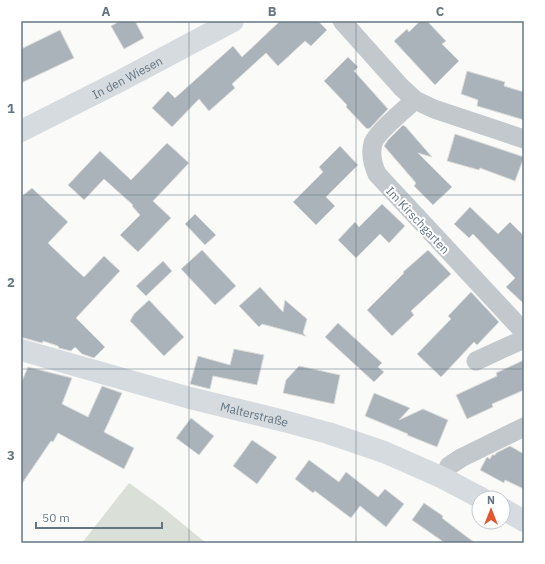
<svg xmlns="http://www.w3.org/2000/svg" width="545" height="564" font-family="'IBM Plex Sans',sans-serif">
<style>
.green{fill:#dadfd7}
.building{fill:#aab3b9;stroke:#dcdcda}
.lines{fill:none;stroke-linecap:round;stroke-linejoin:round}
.street{stroke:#c3c8cc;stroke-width:19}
.secondary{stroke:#d6dbdf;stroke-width:22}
.grid{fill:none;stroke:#657683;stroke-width:1;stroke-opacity:0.55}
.labels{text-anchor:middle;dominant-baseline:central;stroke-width:4;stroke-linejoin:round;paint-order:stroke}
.street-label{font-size:12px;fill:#657683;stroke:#fff}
.neatline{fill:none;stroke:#657683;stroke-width:1.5}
.grid-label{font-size:13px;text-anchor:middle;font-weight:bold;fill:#657683}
</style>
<rect width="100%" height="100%" fill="#fafaf8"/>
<path class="green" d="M129 483 161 506 206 543H82Z"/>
<path class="building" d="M120 21H135L144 38 124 49 111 26Z
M280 21H318L327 30 311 46 305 41 278 66 266 53 232 84 235 88 209 111 199 99 172 127 152 108 168 91 175 98 233 46 242 57Z
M420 21H427L446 41 442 44 459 61 435 85 394 41 407 29 409 32Z
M60 30 74 58 21 83V49Z
M348 57 358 67 354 71 388 109 369 129 368 128 367 129 346 107 347 105 324 81Z
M467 71 505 82 504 86 524 92V120L477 106 478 100 461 94Z
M403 125 404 126H405L432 157 418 153 452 187 433 205 414 186 416 183 384 146 388 140Z
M455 134 524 157 515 181 480 168 479 170 447 161Z
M167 143 189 163 153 201 171 218 138 252 120 235 140 215 132 206 133 205 104 179 84 200 68 185 100 151 131 180Z
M340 146 358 165 326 197 335 206 316 225 293 202 323 172 319 167Z
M32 188 68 222 48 243 73 267 84 277 104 256 120 271 76 318 105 347 94 358 82 354 75 347 71 351 59 348 58 346 43 341 42 343 24 338H21V197Z
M382 204 405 226 389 243 380 234 356 258 338 240 355 222 359 227Z
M470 207 498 234 510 222 524 236V304L506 287 515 278 473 234 469 238 454 224Z
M195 214 216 235 205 245 185 224Z
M202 250 236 286 215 305 181 269Z
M428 250 451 274 411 311 414 315 392 336 367 310 404 273 403 272Z
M163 261 172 271 146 296 136 286Z
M260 287 283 312 285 300 307 319 303 333 306 336 262 324 259 327 239 306Z
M471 292 499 322 477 345 474 342 441 377 417 354 451 319 448 316Z
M149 300 184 337 164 356 130 321 134 314Z
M338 323 382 363 378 367 384 372 374 382 325 337Z
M234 349 264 355 257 385 213 376 210 389 190 384 198 356 230 365Z
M524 360V390L492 404 493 407 467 419 456 395 497 376 496 373Z
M299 366 340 375 334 404 283 393 286 380Z
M28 367 72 378 62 404 88 417 102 386 122 393 104 432 134 448 124 469 58 433 53 442 51 441 21 485V383Z
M374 393 410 408 399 420 423 409 448 420 437 447 407 435 408 434 365 416Z
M191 418 214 436 199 455 176 438Z
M252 440 277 457 257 484 233 466Z
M510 446 524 454V489L505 480 504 483 480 470 487 457 490 459 492 455H495L496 453Z
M309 460 339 482 346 472 378 497 385 489 404 504 386 527 360 506 351 518 315 491 313 493 295 479Z
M424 503 443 516 442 518 475 543H445L412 520Z"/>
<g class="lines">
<path class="street" d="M342 21 401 87 415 100 434 109 524 139
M415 100C405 109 377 132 373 143 370 154 373 165 377 174L524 332
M476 361 524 339
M443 478 449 466 461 458 524 427"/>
<g class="secondary">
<path id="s1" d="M21 131 120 81 233 21"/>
<path id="s2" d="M21 350 190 398 284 421 328 433 384 452 425 470 443 478 481 498"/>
<path d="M503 509 524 521"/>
</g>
</g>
<path class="grid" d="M189 21V543M356 21V543M21 195H524M21 369H524"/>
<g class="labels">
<g class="street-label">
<text stroke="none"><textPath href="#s1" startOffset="119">In den Wiesen</textPath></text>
<text transform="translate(418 220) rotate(47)">Im Kirschgarten</text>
<text stroke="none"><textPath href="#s2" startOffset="242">Malterstraße</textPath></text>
</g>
</g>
<rect width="545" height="564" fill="none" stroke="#ffffff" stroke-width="44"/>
<g transform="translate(491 510)"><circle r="19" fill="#ffffff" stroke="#c1c8cd"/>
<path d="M0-3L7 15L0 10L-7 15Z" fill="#e4572e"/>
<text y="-6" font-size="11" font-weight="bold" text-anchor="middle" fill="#657683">N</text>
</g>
<path d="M36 522v6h126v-6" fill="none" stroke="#657683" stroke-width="2"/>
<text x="42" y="522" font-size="12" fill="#657683" stroke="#ffffff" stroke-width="3" paint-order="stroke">50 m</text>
<rect x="22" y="22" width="501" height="520" class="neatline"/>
<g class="grid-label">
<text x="106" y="16">A</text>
<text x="272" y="16">B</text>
<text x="440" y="16">C</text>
<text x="11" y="113">1</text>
<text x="11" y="287">2</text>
<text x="11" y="460">3</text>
</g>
</svg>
